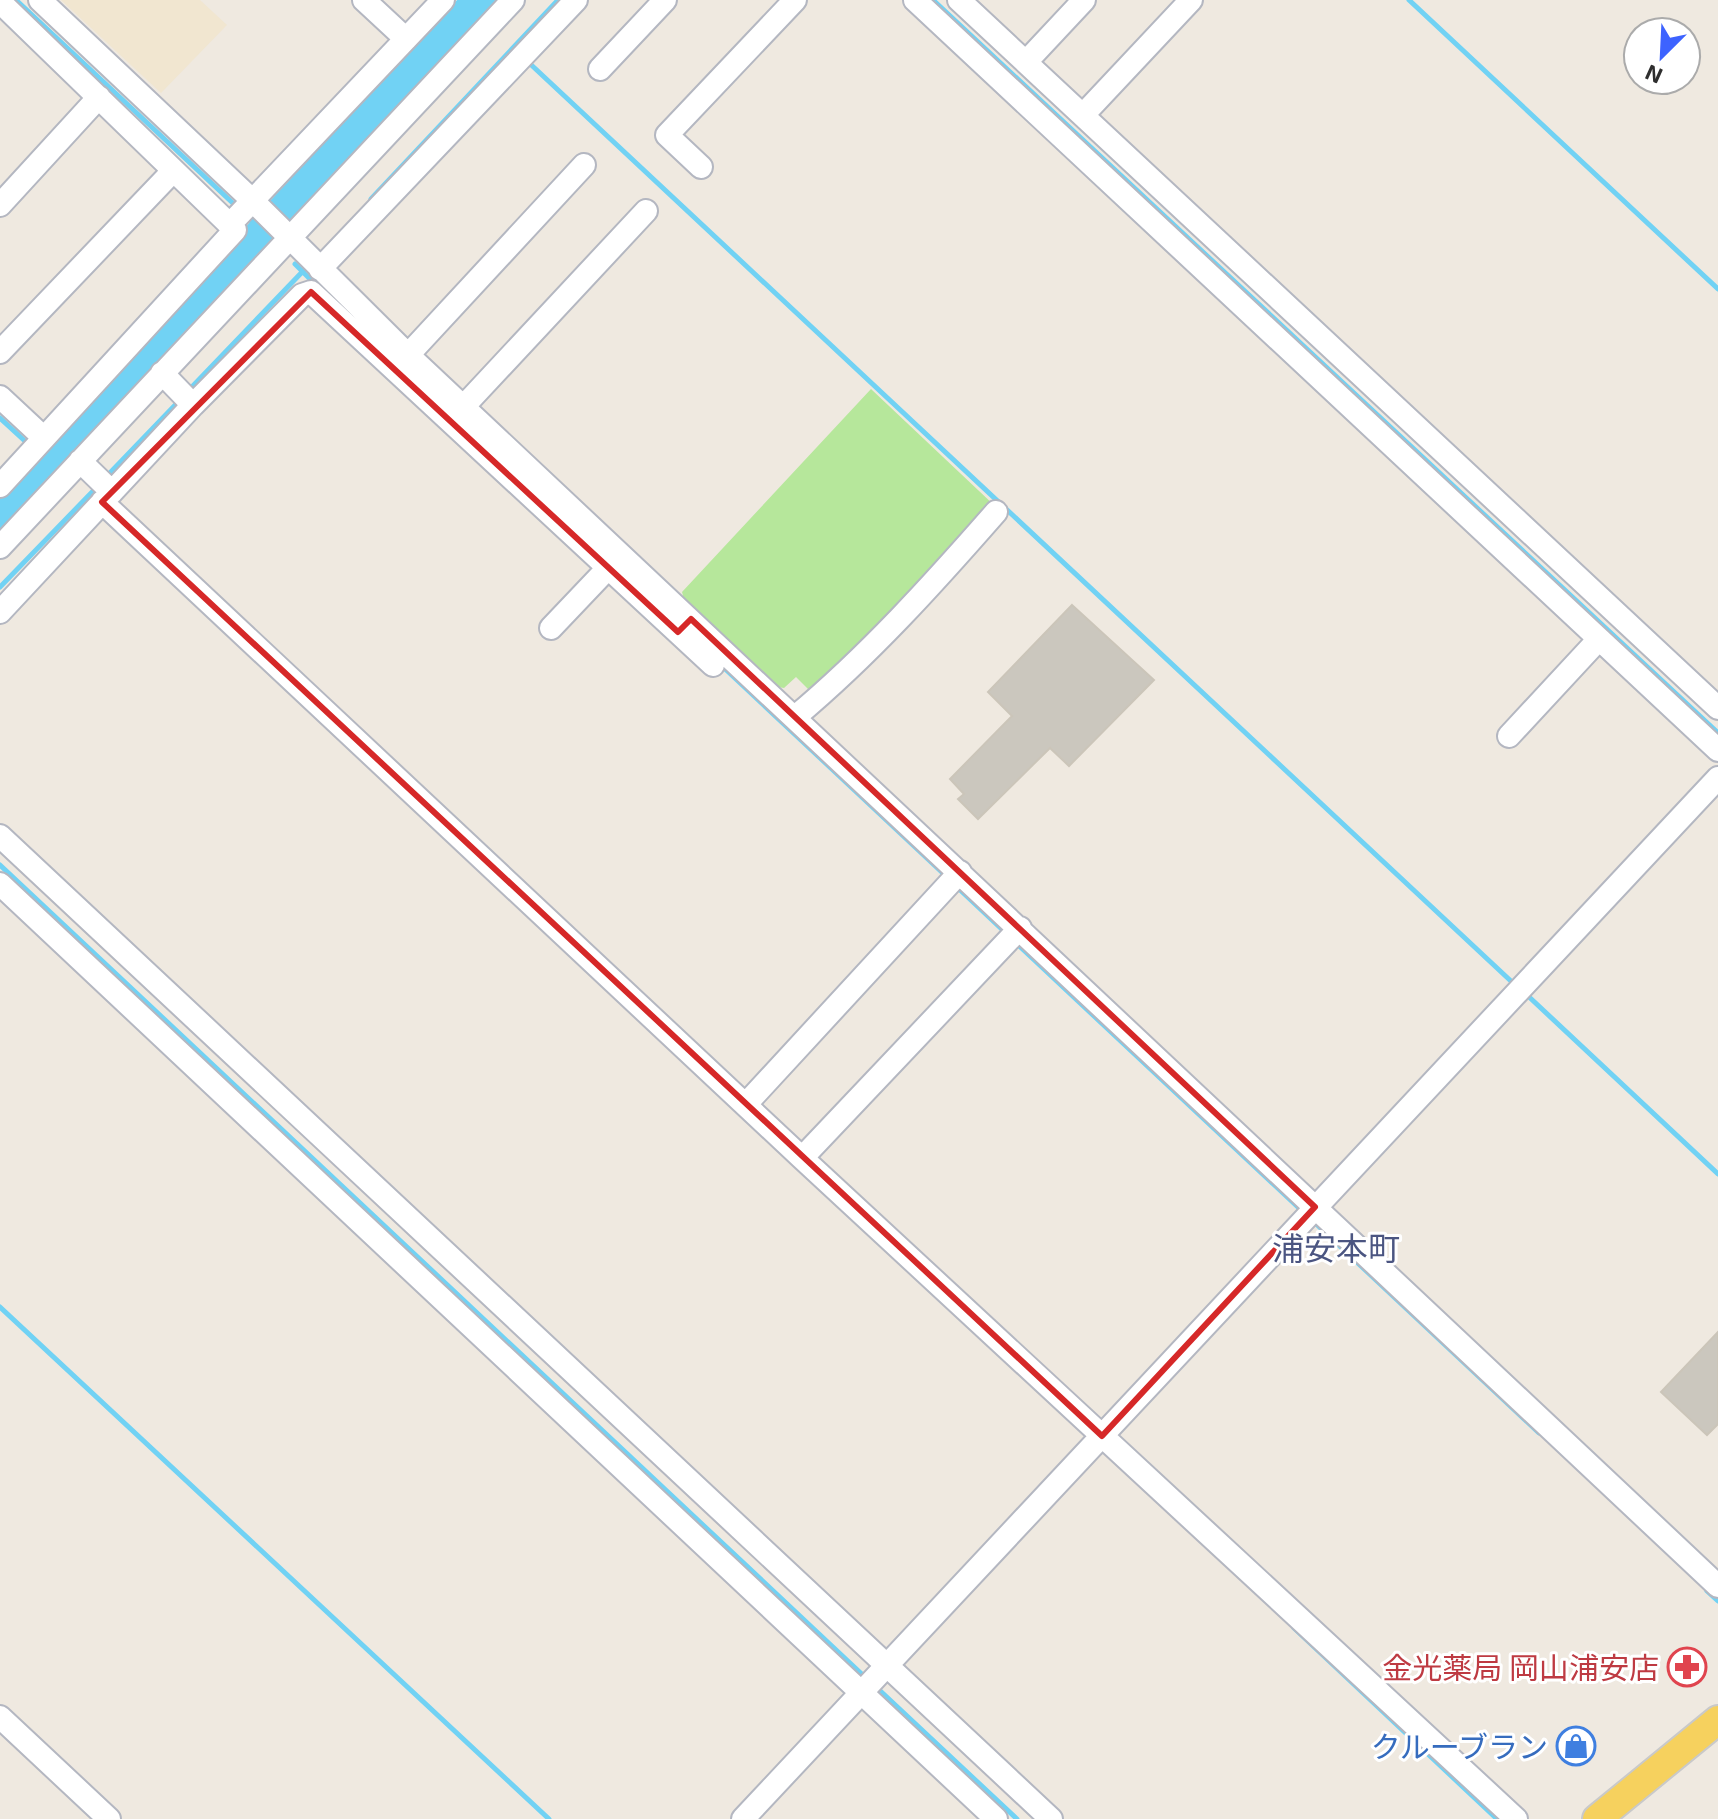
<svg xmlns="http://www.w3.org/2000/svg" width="1718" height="1819" font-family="'Exo 2','Noto Sans JP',sans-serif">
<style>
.education{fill:#f1e6d0}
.green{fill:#b6e79b}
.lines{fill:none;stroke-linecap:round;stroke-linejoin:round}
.stream{stroke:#71d2f4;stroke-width:5}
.river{stroke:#71d2f4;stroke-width:32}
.building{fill:#cbc7be;stroke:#cbc5b9;stroke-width:2}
.minor-casing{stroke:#b4b7c1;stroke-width:26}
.major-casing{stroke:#c9c9c9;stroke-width:32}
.minor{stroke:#fff;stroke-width:22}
.major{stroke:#f6d15e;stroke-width:28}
.marked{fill:none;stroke:#d62828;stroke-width:6;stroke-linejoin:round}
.labels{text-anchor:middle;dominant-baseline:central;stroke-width:6;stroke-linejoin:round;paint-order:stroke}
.health-label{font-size:30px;fill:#be3a42;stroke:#fff;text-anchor:end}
.shop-label{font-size:30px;fill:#366cbe;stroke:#fff;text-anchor:end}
.neighbourhood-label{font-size:32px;fill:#4b5581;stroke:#fff}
</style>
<rect width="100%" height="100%" fill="#efe9e0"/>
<path class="education" d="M61 0H200L227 25 161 93Z"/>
<path class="green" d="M871 389 996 507 814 695 796 677 784 688 778 687 684 599 682 592Z"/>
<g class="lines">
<path class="stream" d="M16 0 237 207
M933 0 1718 733
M1409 0 1718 289
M526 60 1513 983
M371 199 558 0
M247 217 269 238
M295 264 317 286
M189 390 306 268
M0 418 26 442
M42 457 48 463
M106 477 180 400
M0 587 97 487
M721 665 947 877
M0 865 867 1679
M957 887 1008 935
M1015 942 1300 1209
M1527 995 1718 1174
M1313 1221 1539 1433
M0 1307 549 1819
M1707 1591 1718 1601
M1294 1628 1497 1819
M875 1686 1017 1819"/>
<path class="river" d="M0 514 479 0"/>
</g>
<path class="building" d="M1072 605 1154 680 1069 766 1050 748 978 819 958 799 964 794 950 779 1012 716 988 692Z
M1718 1332V1424L1707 1435 1661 1392Z"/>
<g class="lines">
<defs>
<path id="minor" d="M40 0 252 200 408 355 1718 1586
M364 0 406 39
M915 0 1718 750
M959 0 1718 708
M0 2 230 225
M1026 62 1084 0
M600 69 665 0
M1083 115 1191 0
M701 167 667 135 795 0
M0 205 99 97
M320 269 576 0
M0 352 173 171
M408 355 584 165
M162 373 193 405
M0 397 44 438
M464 406 646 211
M80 461 112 492
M0 486 235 230 230 225 236 218 443 0
M102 502 802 1158 1516 1819
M0 547 513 0
M0 612 193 405 302 295 311 292 713 665
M551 628 609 567
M795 717C869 655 933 584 996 512
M1509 736 1599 639
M0 836 1051 1819
M0 884 996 1819
M746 1104 960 872
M802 1158 1020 928
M0 1717 109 1819
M743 1819 1718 778"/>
<path id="major" d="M1597 1819 1718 1720"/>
</defs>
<use href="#minor" class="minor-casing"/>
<use href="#major" class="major-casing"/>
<use href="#minor" class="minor"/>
<use href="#major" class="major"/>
</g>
<path class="marked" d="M311 292 678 632 691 619 1315 1207 1102 1436 102 502Z"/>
<defs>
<symbol id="pharmacy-ring" viewBox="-11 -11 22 22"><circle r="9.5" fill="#fff" stroke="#e0444e" stroke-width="1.5"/><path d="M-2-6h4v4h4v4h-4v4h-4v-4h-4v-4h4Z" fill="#e0444e"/></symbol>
<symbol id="shop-ring" viewBox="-11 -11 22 22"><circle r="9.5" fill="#fff" stroke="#3f7fe0" stroke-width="1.5"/><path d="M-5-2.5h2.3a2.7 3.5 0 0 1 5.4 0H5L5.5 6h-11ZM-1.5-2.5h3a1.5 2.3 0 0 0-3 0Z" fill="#3f7fe0"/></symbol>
</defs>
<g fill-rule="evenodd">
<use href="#pharmacy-ring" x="1665" y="1645" width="44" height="44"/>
<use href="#shop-ring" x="1554" y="1724" width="44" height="44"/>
</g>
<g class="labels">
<g class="health-label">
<text x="1659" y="1667">金光薬局 岡山浦安店</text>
</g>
<g class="shop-label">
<text x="1548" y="1746">クルーブラン</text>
</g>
<g class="neighbourhood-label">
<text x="1336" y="1247">浦安本町</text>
</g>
</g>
<g transform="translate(1662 56) rotate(204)"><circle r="38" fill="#ffffff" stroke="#ababab" stroke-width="2"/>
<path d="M0-6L14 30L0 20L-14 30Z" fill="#3d63ff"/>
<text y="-12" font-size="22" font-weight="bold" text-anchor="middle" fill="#2e2e2e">N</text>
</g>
</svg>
